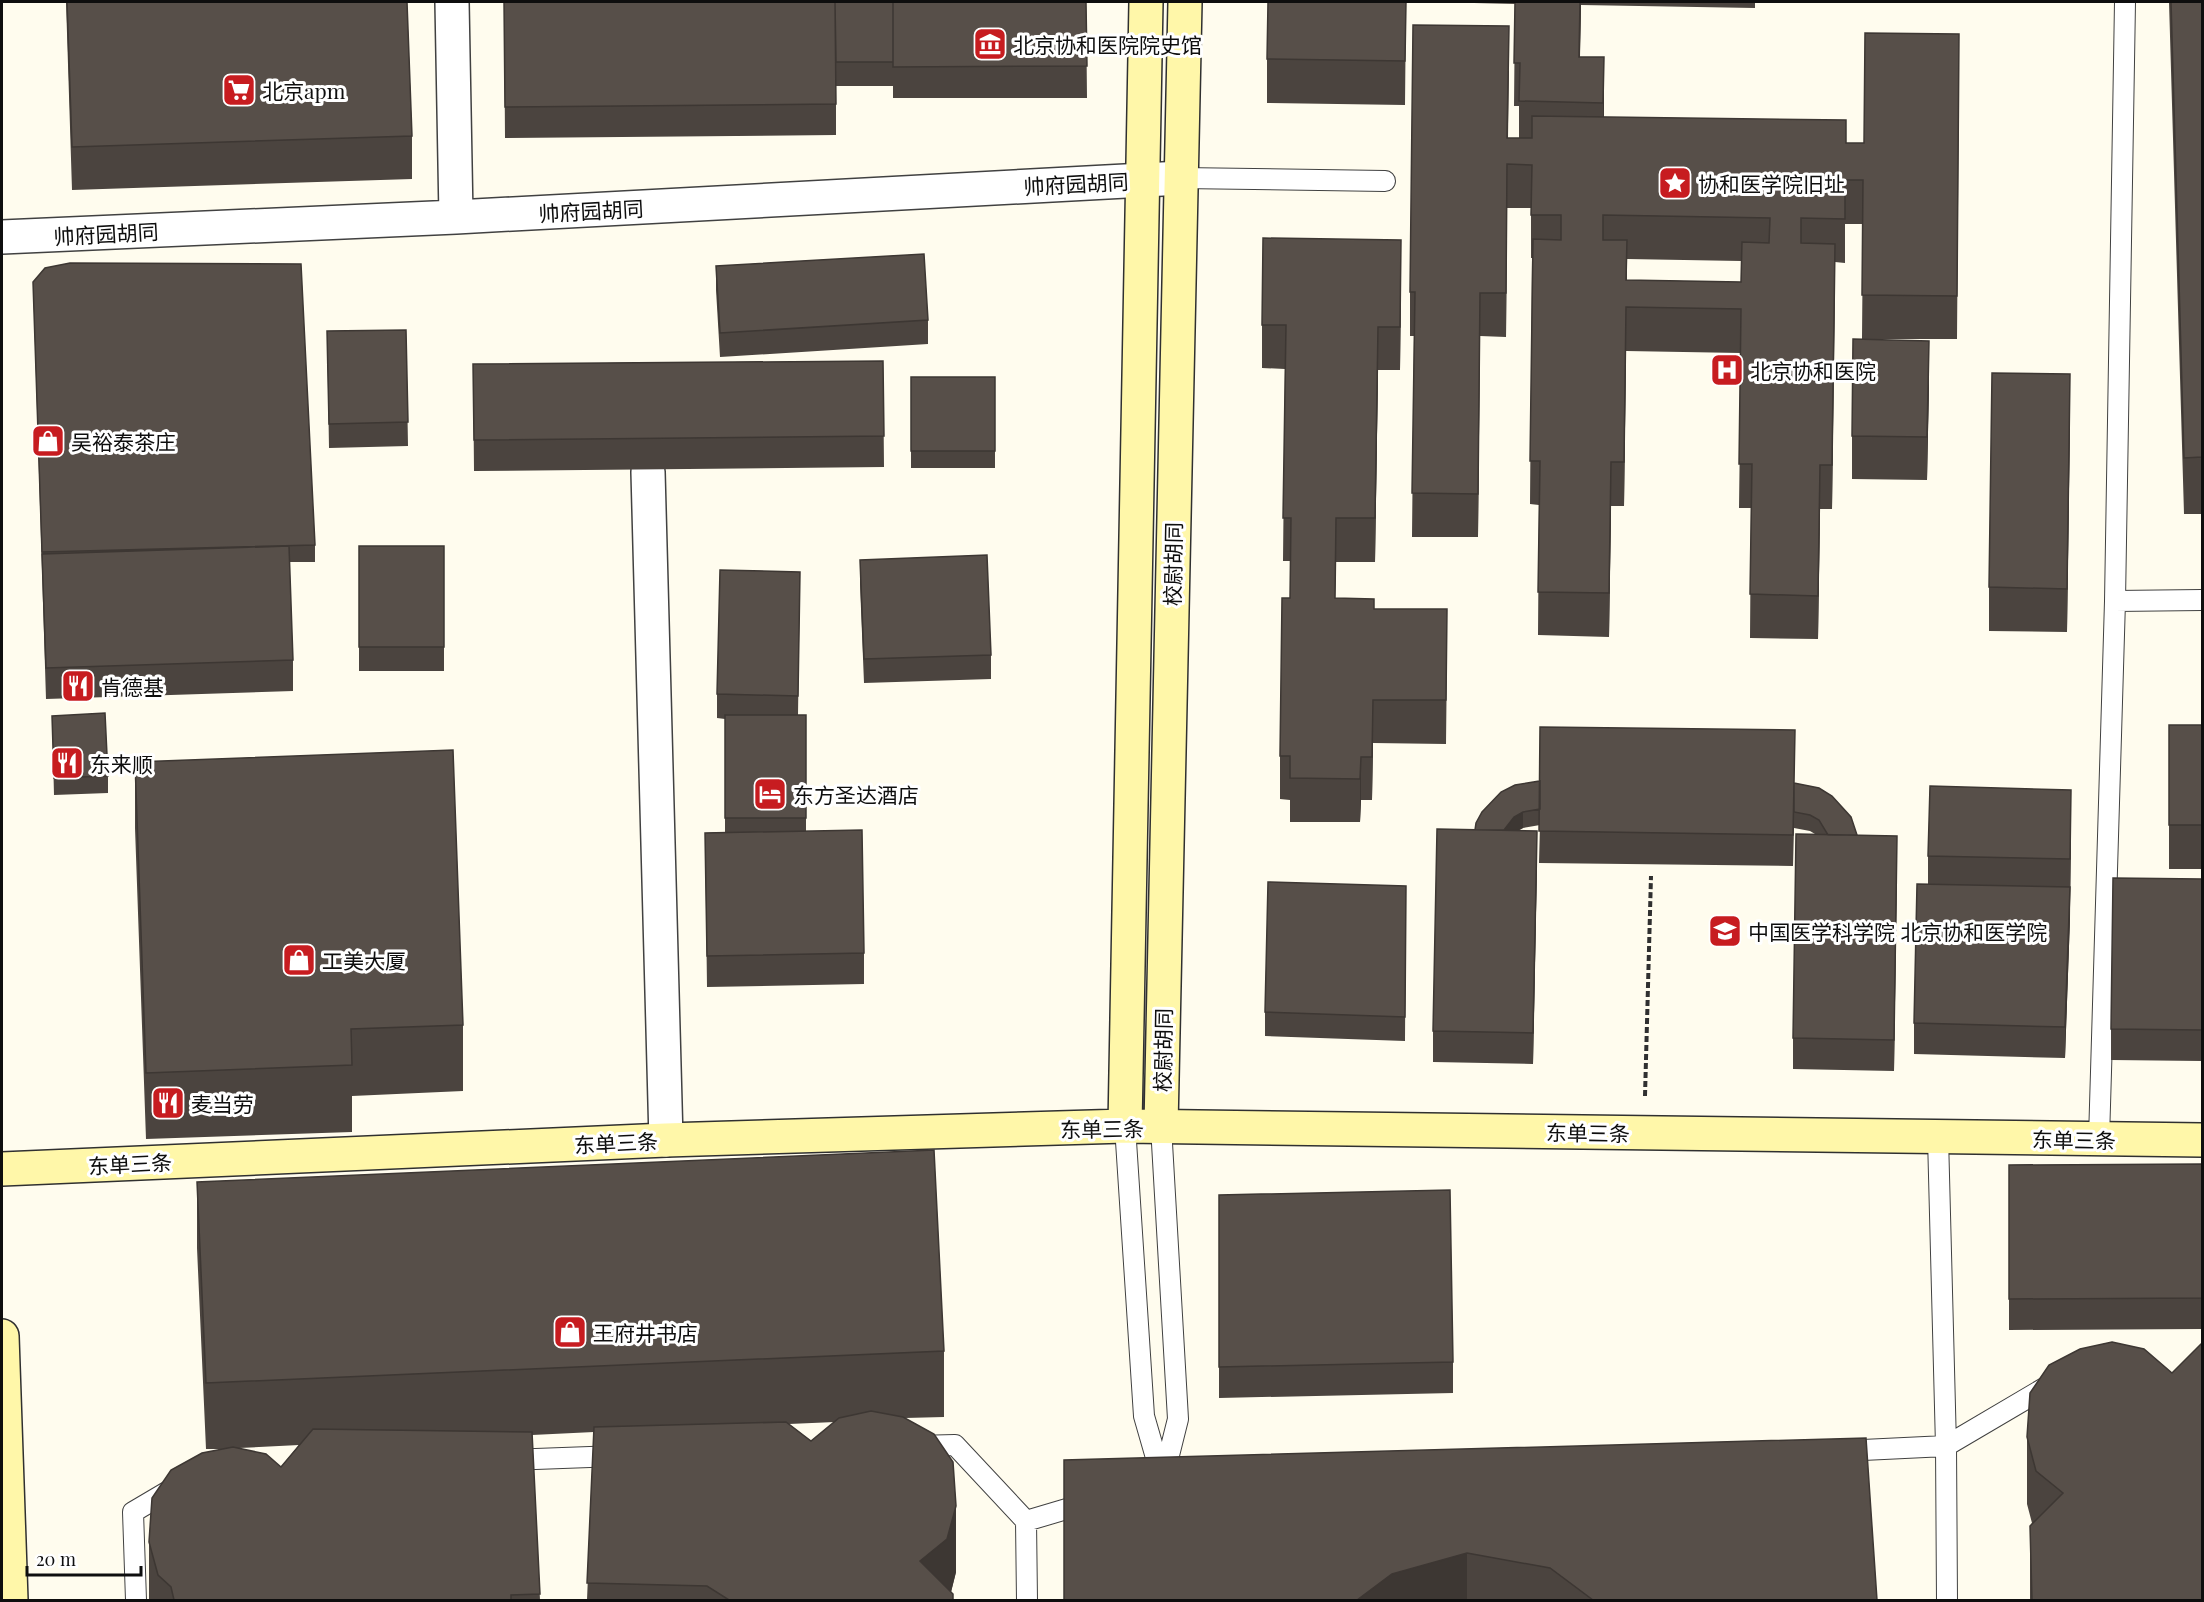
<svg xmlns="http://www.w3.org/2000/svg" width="2204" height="1602" font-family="'Playfair Display','Noto Sans SC',serif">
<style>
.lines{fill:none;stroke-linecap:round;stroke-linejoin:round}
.lane-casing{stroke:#414141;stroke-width:22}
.street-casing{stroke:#414141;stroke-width:36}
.secondary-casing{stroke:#303030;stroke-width:36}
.path{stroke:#303030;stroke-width:4;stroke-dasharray:6 3;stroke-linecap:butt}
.lane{stroke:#fff;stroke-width:20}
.street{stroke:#fff;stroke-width:33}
.secondary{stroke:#fff7a9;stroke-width:33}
.wall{fill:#4b443f;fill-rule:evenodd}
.shaded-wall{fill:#3d3733}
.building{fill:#574f49;stroke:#3d3733;stroke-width:1.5;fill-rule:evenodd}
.labels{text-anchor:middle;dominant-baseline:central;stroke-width:6;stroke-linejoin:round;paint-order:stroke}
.poi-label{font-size:21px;fill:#0e0e0e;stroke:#fff;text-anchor:start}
.street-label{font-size:21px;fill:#0e0e0e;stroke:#fff}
</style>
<rect width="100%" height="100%" fill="#fffcee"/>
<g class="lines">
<defs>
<path id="lane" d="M1181 178 1385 181
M2115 601 2202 600
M1125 1126 1144 1416 1163 1482
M1161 1126 1178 1419 1163 1479
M1938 1137 1946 1446 1947 1600
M2099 1139 2115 601 2125 2
M916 1446 955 1445 1026 1521 1027 1600
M1842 1451 1946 1446 2053 1383
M508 1460 617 1456
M1026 1521 1090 1502
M136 1600 133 1512 172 1489"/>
<path id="street" d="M452 2 456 217
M2 237 456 217 1181 178
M648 472 666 1140"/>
<path id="secondary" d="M1125 1126 1146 2
M1161 1126 1185 2
M2 1169 666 1140 1125 1126 2202 1140
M2 1336 11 1600"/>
</defs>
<use href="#lane" class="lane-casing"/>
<use href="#street" class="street-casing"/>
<use href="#secondary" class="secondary-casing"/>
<path class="path" d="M1645 1096 1651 876"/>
<use href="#lane" class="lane"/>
<use href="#street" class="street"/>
<use href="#secondary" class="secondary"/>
</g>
<path class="wall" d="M66 2H407L412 136V179L72 190Z
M504 2H1086L1087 98H893V86H836V49V135L505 138Z
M1406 2 1405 105 1267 103V59Z
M1474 2H1755V8L1581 5 1580 57H1604V117L1846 143H1864L1959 77 1957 339H1862L1863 224H1845V263L1835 262 1832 509H1820L1818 639 1750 638 1751 508H1739L1741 353 1626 351 1624 506H1611L1609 637 1538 635 1539 505 1530 504 1532 258H1531V208H1507L1506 337 1480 336 1478 537H1412L1414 336H1410V292L1509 69 1508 138H1519V106H1514L1515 4 1474 3ZM1627 259 1741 261V282L1627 280Z
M2169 2H2202V514H2184Z
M716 266 928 320V344L720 357 716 290Z
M33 282 315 545V562H289L293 660V691L46 699Z
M1401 283 1400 370H1378L1375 562H1336L1335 598 1374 609 1447 653 1446 744 1373 743 1372 800H1361L1360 822H1290V800L1280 799V756L1290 598V561H1283L1285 369 1262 368V325Z
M406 330 408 446 329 448 327 331Z
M883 361 884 467 474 471 473 364Z
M911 377H995V468H911Z
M1929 384 1927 480 1852 479V436Z
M2070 418 2067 632 1989 631V587Z
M359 546H444V671H359Z
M860 560 991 655V679L864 683 860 584Z
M800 572 798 715H806V831L864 953V984L707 987 705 833 725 832V719L717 718V694Z
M52 716 108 776V793L54 795Z
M2169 725H2202V869H2169Z
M135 762 463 1025V1091L352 1096V1132L146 1139 135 828Z
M1540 781 1794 783 1897 867 1894 1071 1793 1069V1038L1815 834 1810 831 1794 828 1793 866 1539 863 1540 825 1523 828 1519 830 1537 862 1533 1064 1433 1062V1031L1475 830Z
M2071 833 2070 918 2065 1058 1914 1054V1023L1928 885V856Z
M2202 879V1061L2111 1060V1029Z
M1406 886 1405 1041 1265 1036V1012Z
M2202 1164V1329L2009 1330V1165Z
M197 1182 944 1351V1417L905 1418 956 1572 951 1592 953 1600H587L594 1432 532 1435 540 1600H149V1542L224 1449H206L197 1248ZM835 1422 811 1441 789 1424ZM299 1445 281 1467 239 1448Z
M1219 1195 1453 1362V1393L1219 1398Z
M2172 1373 2202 1600H2030V1526L2032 1523 2027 1504V1437Z
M1064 1460 1877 1600H1064Z"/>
<path class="shaded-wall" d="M1580 2H1581L1579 100Z
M1604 57V101L1603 146V103Z
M1507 164V208L1506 337V293Z
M1401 240V283L1400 370V327Z
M1835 244V287L1832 509V465Z
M1480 293V336L1478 537V494Z
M1626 307V351L1624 506V462Z
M1378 327V370L1375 562V518Z
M1929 341V384L1927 480V437Z
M2070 374V418L2067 632V589Z
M1611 462V506L1609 637V593Z
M1820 465V509L1818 639V596Z
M1373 700V743L1372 800V757Z
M1361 757V800L1360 822V779Z
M2071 790V833L2070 902V859Z
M1523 812V828L1514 833 1504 845V829L1514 817Z
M1537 831V862L1533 1064V1033Z
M1897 836V867L1894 1071V1040Z
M2070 887V918L2065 1058V1027Z
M956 1506V1572L949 1600 920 1561Z
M1467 1553V1600H1357L1392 1574Z"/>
<path class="building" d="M67 2H407L412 136 72 147Z
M504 2H835L836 104 505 107Z
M835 2H893V62H836Z
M893 2H1086L1087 66 893 67Z
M1268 2H1406L1405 61 1267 59Z
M1515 2H1580L1579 57H1604L1603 103 1519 101 1520 63H1514Z
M2171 2H2202V457L2184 458Z
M1413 25 1509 26 1507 138H1532V116L1846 120V143H1864L1865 33 1959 34 1957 296 1862 295 1863 180H1845V219L1801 218V243L1835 244 1832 465H1820L1818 596 1750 594 1752 464H1739L1741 309 1626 307 1624 462H1611L1609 593 1538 592 1540 461H1530L1533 239 1561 240V215H1531L1532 165 1507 164 1506 293H1480L1478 494 1412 493 1415 292H1410ZM1603 215 1770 218 1769 243 1742 242 1741 282 1626 280 1627 240H1603Z
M1263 238 1401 240 1400 327H1378L1375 518H1336L1335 598 1374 599V609H1447L1446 700H1373L1372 757H1361L1360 779 1290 778V756H1280L1282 598H1290L1291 518H1283L1286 325H1262Z
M924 254 928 320 720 333 716 266Z
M70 263 301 264 315 545 42 552 33 282 45 268Z
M406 330 408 422 329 424 327 331Z
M1853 339 1929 341 1927 437 1852 436Z
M883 361 884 436 474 440 473 364Z
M1992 373 2070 374 2067 589 1989 587Z
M911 377H995V451H911Z
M289 546 293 660 46 668 42 554Z
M359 546H444V647H359Z
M987 555 991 655 864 659 860 560Z
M720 570 800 572 798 696 717 694Z
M105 713 108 776 54 778 52 716Z
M725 715H806V818H725Z
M2169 725H2202V825H2169Z
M1540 727 1795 730 1793 835 1539 831Z
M453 750 463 1025 351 1029 352 1065 146 1073 135 762Z
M1540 781V809L1523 812 1514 817 1504 830H1475L1476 823 1482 812 1501 792 1515 785Z
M1794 783 1819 788 1832 796 1851 817 1857 835H1828L1819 820 1810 815 1794 812Z
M1930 786 2071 790 2070 859 1928 856Z
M1437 829 1537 831 1533 1033 1433 1031Z
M862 830 864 953 707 956 705 833Z
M1796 834 1897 836 1894 1040 1793 1038Z
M2113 878 2202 879V1030L2111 1029Z
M1268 882 1406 886 1405 1017 1265 1012Z
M1917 884 2070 887 2065 1027 1914 1023Z
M934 1150 944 1351 206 1383 197 1182Z
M2202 1164V1298L2009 1299V1165Z
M1450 1190 1453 1362 1219 1367V1195Z
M2112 1342 2144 1349 2172 1373 2202 1343V1600H2032L2030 1526 2063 1493 2036 1471 2027 1437 2030 1393 2049 1365 2080 1349Z
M871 1411 903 1417 934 1434 953 1462 956 1506 947 1539 920 1561 953 1594V1600H729L707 1586 587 1583 594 1427 786 1422 811 1441 839 1418Z
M313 1429 532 1432 540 1594 511 1595V1600H174L171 1587 158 1575 149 1542 152 1498 171 1470 202 1453 233 1447 266 1454 281 1467Z
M1866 1438 1877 1600H1593L1550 1568 1467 1553 1392 1574 1357 1600H1064V1460Z"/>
<defs>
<symbol id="museum-square" viewBox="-11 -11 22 22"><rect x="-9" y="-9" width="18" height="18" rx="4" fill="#c71c20" stroke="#fff"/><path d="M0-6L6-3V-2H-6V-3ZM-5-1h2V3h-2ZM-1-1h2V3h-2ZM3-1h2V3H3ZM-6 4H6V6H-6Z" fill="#fff"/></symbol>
<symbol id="supermarket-square" viewBox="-11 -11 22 22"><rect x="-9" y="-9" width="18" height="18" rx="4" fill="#c71c20" stroke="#fff"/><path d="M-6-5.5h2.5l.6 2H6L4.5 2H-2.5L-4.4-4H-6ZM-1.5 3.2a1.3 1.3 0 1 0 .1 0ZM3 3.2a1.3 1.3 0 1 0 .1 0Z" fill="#fff"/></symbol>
<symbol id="sight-square" viewBox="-11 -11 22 22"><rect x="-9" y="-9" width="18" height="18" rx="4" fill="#c71c20" stroke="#fff"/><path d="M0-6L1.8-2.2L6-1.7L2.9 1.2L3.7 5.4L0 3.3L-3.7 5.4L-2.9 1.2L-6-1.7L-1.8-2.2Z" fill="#fff"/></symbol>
<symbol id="hospital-square" viewBox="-11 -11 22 22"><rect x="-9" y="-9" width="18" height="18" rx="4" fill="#c71c20" stroke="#fff"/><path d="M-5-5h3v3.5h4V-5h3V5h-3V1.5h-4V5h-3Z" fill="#fff"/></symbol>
<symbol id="shop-square" viewBox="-11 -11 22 22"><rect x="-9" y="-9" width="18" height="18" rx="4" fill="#c71c20" stroke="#fff"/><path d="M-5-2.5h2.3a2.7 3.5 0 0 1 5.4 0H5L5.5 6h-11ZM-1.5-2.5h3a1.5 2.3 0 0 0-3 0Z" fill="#fff"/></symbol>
<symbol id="restaurant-square" viewBox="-11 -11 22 22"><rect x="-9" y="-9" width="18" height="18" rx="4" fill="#c71c20" stroke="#fff"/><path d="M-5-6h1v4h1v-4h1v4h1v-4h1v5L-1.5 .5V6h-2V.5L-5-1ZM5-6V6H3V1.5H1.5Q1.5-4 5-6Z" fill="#fff"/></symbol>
<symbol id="hotel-square" viewBox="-11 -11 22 22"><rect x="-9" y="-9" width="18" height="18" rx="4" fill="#c71c20" stroke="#fff"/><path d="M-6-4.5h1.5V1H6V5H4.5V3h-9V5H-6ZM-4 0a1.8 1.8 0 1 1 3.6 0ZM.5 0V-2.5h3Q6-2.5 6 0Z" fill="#fff"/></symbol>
<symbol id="university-square" viewBox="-11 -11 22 22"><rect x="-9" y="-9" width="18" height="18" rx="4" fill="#c71c20" stroke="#fff"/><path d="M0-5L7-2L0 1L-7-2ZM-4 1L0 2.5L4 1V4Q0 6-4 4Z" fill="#fff"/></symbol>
</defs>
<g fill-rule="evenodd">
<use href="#museum-square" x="971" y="25" width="38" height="38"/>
<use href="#supermarket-square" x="220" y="71" width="38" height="38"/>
<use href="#sight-square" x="1656" y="164" width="38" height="38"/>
<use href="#hospital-square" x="1708" y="351" width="38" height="38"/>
<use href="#shop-square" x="29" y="422" width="38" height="38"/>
<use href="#restaurant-square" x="59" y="667" width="38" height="38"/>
<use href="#restaurant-square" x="48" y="744" width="38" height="38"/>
<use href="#hotel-square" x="751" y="775" width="38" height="38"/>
<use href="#university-square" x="1706" y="912" width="38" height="38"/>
<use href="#shop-square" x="280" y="941" width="38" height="38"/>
<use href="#restaurant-square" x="149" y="1084" width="38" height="38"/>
<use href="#shop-square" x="551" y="1313" width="38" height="38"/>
</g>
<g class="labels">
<g class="poi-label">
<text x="1013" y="44">北京协和医院院史馆</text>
<text x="262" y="90">北京apm</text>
<text x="1698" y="183">协和医学院旧址</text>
<text x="1750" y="370">北京协和医院</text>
<text x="71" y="441">吴裕泰茶庄</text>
<text x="101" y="686">肯德基</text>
<text x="90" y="763">东来顺</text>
<text x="793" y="794">东方圣达酒店</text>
<text x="1748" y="931">中国医学科学院 北京协和医学院</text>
<text x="322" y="960">工美大厦</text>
<text x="191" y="1103">麦当劳</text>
<text x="593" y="1332">王府井书店</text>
</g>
<g class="street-label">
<text transform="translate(1076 183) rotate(-3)">帅府园胡同</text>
<text transform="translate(591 210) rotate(-3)">帅府园胡同</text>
<text transform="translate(106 233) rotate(-3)">帅府园胡同</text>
<text transform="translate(1172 564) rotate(-89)">校尉胡同</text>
<text transform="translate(1162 1050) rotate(-89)">校尉胡同</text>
<text transform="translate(1102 1128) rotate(-1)">东单三条</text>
<text transform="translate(1588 1132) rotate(1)">东单三条</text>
<text transform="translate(2074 1139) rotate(1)">东单三条</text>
<text transform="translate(616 1142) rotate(-3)">东单三条</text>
<text transform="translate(130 1163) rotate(-3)">东单三条</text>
</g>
</g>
<rect width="2204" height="1602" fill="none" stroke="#0e0e0e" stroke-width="6"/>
<path d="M27 1566v9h114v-9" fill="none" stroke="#0e0e0e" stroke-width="3"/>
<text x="36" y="1566" font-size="18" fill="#0e0e0e" stroke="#ffffff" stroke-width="4.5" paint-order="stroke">20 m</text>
</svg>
